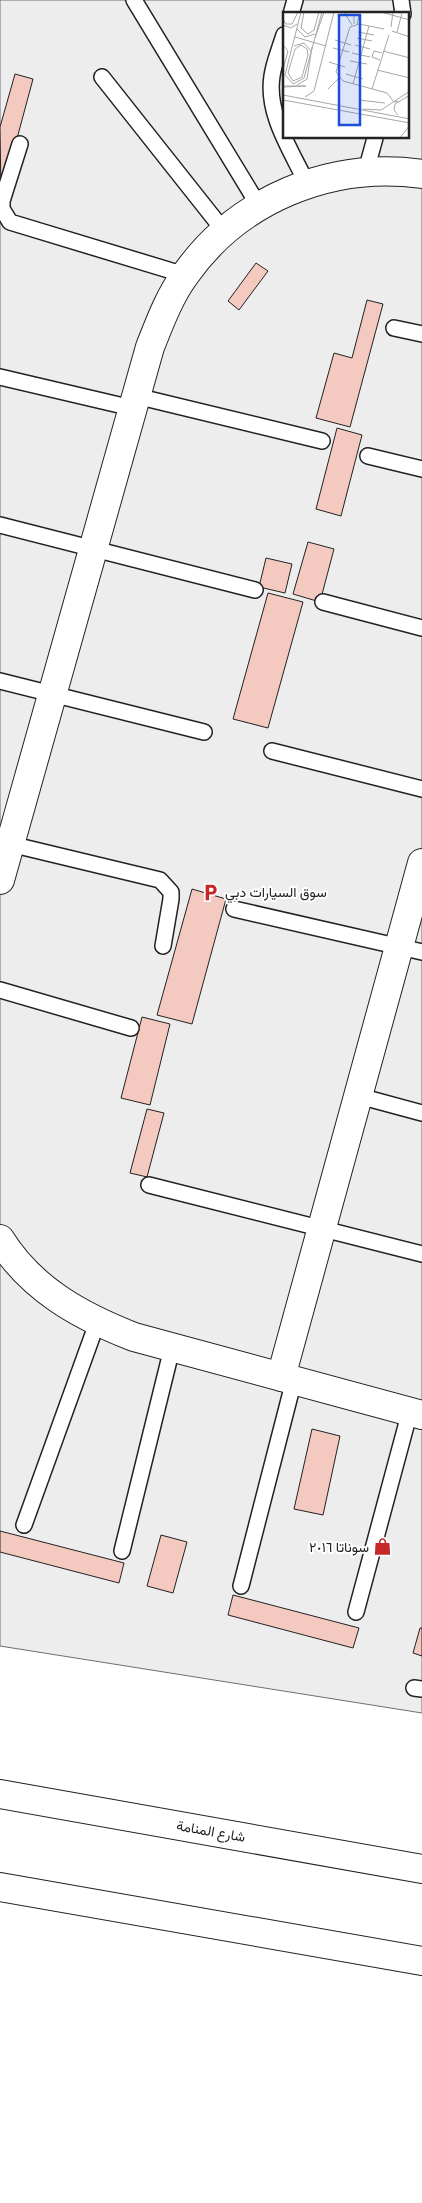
<svg xmlns="http://www.w3.org/2000/svg" width="422" height="2203" font-family="'Roboto Condensed',Vazirmatn,sans-serif">
<style>
.parking{fill:#ededed;stroke:#6f6f6f;fill-rule:evenodd}
.building{fill:#f3c9c0;stroke:#222}
.lines{fill:none;stroke-linecap:round;stroke-linejoin:round}
.lane-casing{stroke:#222;stroke-width:18}
.street-casing{stroke:#222;stroke-width:30}
.primary-casing{stroke:#222;stroke-width:30}
.lane{stroke:#fff;stroke-width:15}
.street{stroke:#fff;stroke-width:28}
.primary{stroke:#fff;stroke-width:28}
.labels{text-anchor:middle;dominant-baseline:central;stroke-width:4;stroke-linejoin:round;paint-order:stroke}
.poi-label{font-size:14px;fill:#222;stroke:#fff;text-anchor:start}
.street-label{font-size:14px;fill:#222;stroke:#fff}
.inset-road{fill:none;stroke:#a7a7a7;stroke-width:1}
.view{fill:#1d4ed8;fill-opacity:0.15;stroke:#1d4ed8;stroke-width:2.5}
.inset-edge{fill:none;stroke:#222;stroke-width:2.5}
</style>
<rect width="100%" height="100%" fill="#fff"/>
<path class="parking" d="M0 0H422V1713L0 1646ZM284 14H408V138H284Z"/>
<path class="building" d="M15 74 33 79 1 198 0 127Z
M256 263 268 271 239 310 228 301Z
M367 300 383 304 350 427 316 418 334 353 352 358Z
M337 428 362 435 341 516 316 509Z
M308 542 334 549 320 602 293 594Z
M266 558 292 564 285 593 259 587Z
M268 593 303 602 268 728 233 719Z
M192 889 226 899 192 1024 157 1015Z
M142 1017 170 1024 150 1105 121 1098Z
M147 1109 164 1113 147 1177 130 1173Z
M312 1429 340 1436 323 1515 294 1509Z
M0 1531 124 1563 119 1583 0 1552Z
M161 1535 187 1542 173 1593 147 1586Z
M233 1595 359 1628 353 1648 228 1615Z
M420 1628H422V1656L413 1653Z"/>
<g class="lines">
<defs>
<path id="lane" d="M134 0 259 206
M401 0 403 14
M291 14 295 0
M284 35C280 48 274 62 272 76 266 114 291 150 307 184
M102 77 224 231
M20 144 2 201V209L10 222 185 275
M366 171 375 138
M394 328 422 334
M0 377 132 408
M136 396 322 441
M368 456 422 469
M0 525 255 590
M323 602 422 628
M0 681 204 732
M272 751 422 789
M10 844 160 880 171 892V899L163 946
M234 909 422 952
M0 990 131 1028
M359 1096 422 1113
M149 1185 422 1254
M24 1525 97 1323
M122 1551 172 1348
M241 1586 294 1380
M356 1612 410 1411
M414 1688 422 1689"/>
<path id="street" d="M0 880 150 347C160 322 169 297 185 275 238 199 331 161 422 174
M0 1239C31 1289 80 1316 134 1337L422 1415
M281 1377 422 863"/>
<path id="primary" d="M0 1794 422 1869
M0 1887 422 1961"/>
</defs>
<use href="#lane" class="lane-casing"/>
<use href="#street" class="street-casing"/>
<use href="#primary" class="primary-casing"/>
<use href="#lane" class="lane"/>
<use href="#street" class="street"/>
<use href="#primary" class="primary"/>
</g>
<defs>
<symbol id="parking-bare" viewBox="-9 -9 18 18"><path d="M-3.5-5.5H1a3.5 3.5 0 0 1 0 7H-1V5.5H-3.5ZM-1-3.4V-.6H.8a1.4 1.4 0 0 0 0-2.8Z" fill="#c62828" stroke="#fff" stroke-width="2.5" paint-order="stroke"/></symbol>
<symbol id="shop-bare" viewBox="-9 -9 18 18"><path d="M-5-2.5h2.3a2.7 3.5 0 0 1 5.4 0H5L5.5 6h-11ZM-1.5-2.5h3a1.5 2.3 0 0 0-3 0Z" fill="#c62828" stroke="#fff" stroke-width="2.5" paint-order="stroke"/></symbol>
</defs>
<g fill-rule="evenodd">
<use href="#parking-bare" x="198" y="880" width="25" height="25"/>
<use href="#shop-bare" x="370" y="1534" width="25" height="25"/>
</g>
<g class="labels">
<g class="poi-label">
<text x="225" y="892">سوق السيارات دبي</text>
<text x="369" y="1547" text-anchor="end">سوناتا ٢٠١٦</text>
</g>
<g class="street-label">
<text transform="translate(211 1831) rotate(10)">شارع المنامة</text>
</g>
</g>
<g transform="translate(283 12)">
<rect width="126" height="126" fill="#fff"/>
<path class="inset-road" d="M18 0 2 63 10 72 21 66 39 0M21 0 18 16 25 22 31 18 36 0M61 0 69 13M98 0 127 8M0 7 3 12H9L15 0M71 12V2L76 3 74 12M0 13 8 16 14 12M108 15 110 0M14 17 22 25 32 22M101 17 76 12 67 15 53 60 60 69 104 81 111 90 115 89M109 19 127 25M75 20 91 23M114 20 119 1M12 25 43 34M32 26 41 0M74 26 89 29M52 28 68 33M0 33 5 39 0 57M18 33 24 37 25 43 19 65 10 69 5 61 12 37ZM72 33 87 37M11 34 21 31 28 39M50 36 66 40M100 39 127 46M69 41 87 45M97 48 89 45 91 39 99 41M67 49 84 52M46 50 62 55M94 58 127 66M63 62 80 67M70 72 86 14M14 73 24 67 29 35M0 74H23L0 75M45 77 56 66M89 77 106 23M0 83 127 107M22 85 31 79 51 0M0 88 127 111M76 88 102 91M80 97 98 98 127 79M115 103 111 98 112 92 127 83M117 126 127 113"/>
<path class="view" d="M56 3H77V113H56Z"/>
<rect width="126" height="126" class="inset-edge"/>
</g>
</svg>
